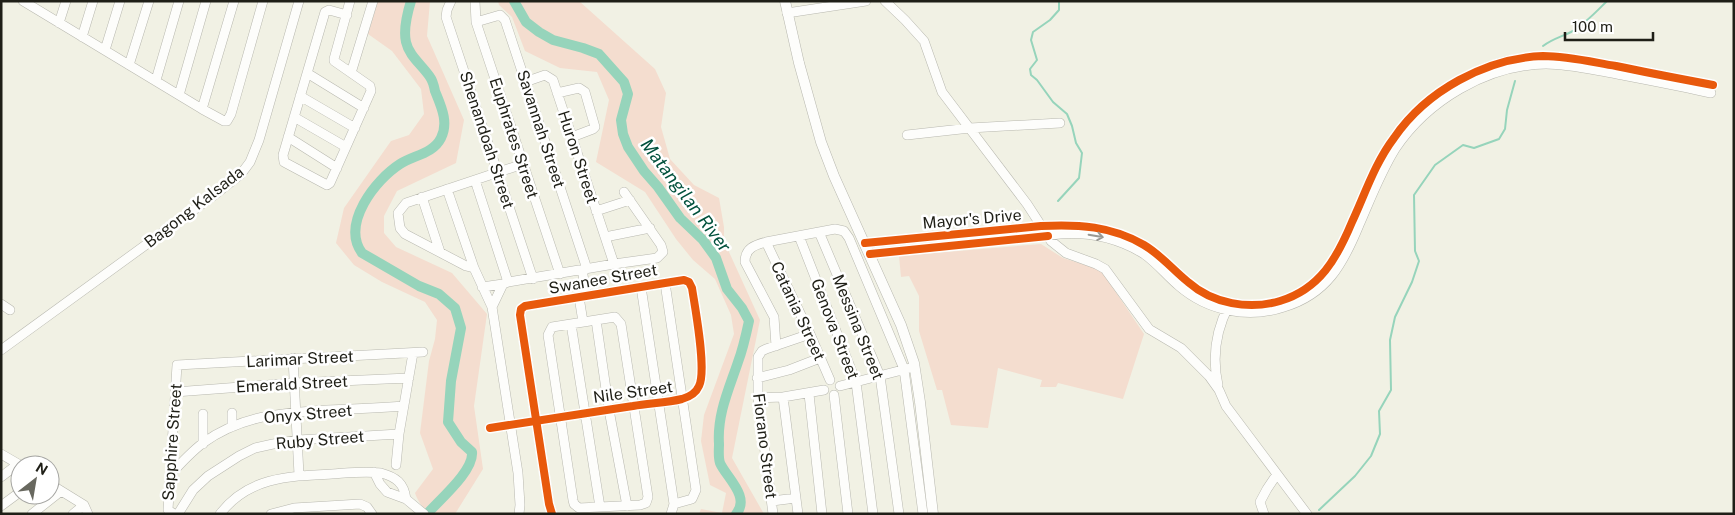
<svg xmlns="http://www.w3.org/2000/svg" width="1735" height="515" font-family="'Public Sans',sans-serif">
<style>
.green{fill:#f4ddcf}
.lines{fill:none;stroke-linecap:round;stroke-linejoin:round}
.stream{stroke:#96d4bb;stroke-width:2}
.river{stroke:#96d4bb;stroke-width:10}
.minor-casing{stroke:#b8b8af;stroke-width:10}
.major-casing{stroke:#b8b8af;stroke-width:11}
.minor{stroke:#fdfdfb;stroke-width:9}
.major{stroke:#fdfdfb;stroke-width:10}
.cycleway-casing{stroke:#fff;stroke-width:11}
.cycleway{stroke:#e8590c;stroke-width:8}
.oneway{stroke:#999994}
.labels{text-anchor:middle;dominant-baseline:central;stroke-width:5;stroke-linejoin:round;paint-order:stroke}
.street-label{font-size:16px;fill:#1f1f17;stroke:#fff}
.water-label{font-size:18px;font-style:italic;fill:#02513c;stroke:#fff}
</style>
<rect width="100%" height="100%" fill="#f1f1e4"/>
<path class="green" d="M378 1H430L427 36 464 120 456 163 397 191 384 216V233L396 247 452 273 487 314 474 406 483 469 455 514C435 514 423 515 415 493L433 469 420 433 429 361 435 339 437 320 425 302 382 282 354 265 336 243 344 208 391 141 409 135 424 114 421 89 392 51 368 34Z
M498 1H579L655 69 666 93 661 127 670 159 694 185 719 198 724 227V241L760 320 732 458 764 514H699L701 509 722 513 726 493 710 485 701 441 704 415 734 334 731 315 715 279 693 260 676 239 645 192 596 162 609 100 597 72 560 68 525 51 512 17 499 5Z
M1041 244 1063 258 1101 270 1144 334 1123 399 1058 383 1056 387H1040L1042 380 998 368 988 428 951 425 942 390H937L919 331V296L909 276 901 277 899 256Z"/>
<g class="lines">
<path class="stream" d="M1543 46C1552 39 1561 37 1571 32 1584 25 1596 12 1607 1
M1058 201 1079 178 1082 153 1076 143 1072 126 1067 114 1053 102 1037 80 1031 75 1030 69 1037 60 1031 40 1033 32 1050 20 1059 10V1
M1319 510 1355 476 1371 456 1380 434 1379 411 1391 390 1390 340 1395 317 1412 282 1419 261 1415 251 1414 195 1435 165 1463 145 1474 148 1499 139 1505 129 1507 110 1515 81"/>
<path class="river" d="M411 1C407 14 403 29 406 42 409 56 422 65 430 77 433 81 434 86 435 91 441 106 449 122 441 138 433 154 414 155 400 164 375 180 341 224 362 253L419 286 439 294 455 308 461 328 451 381 448 422 461 442 472 452C474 471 439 500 427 514
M514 1 526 22 539 32 553 40 583 48 599 54 624 82 628 94 621 120 623 134 628 147 644 171 658 187 680 218 703 240 716 258 727 289 742 308 749 321C746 335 743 349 738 362 729 389 717 414 719 444 719 449 718 457 720 463 726 477 751 497 736 514"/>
<defs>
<path id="minor" d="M23 1 202 109 224 121H227L231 114 263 1
M451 1 447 10 446 17 533 279
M475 1 476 22 560 274
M885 1 905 20 924 41 942 92 1027 204 1051 241 1066 253 1096 264 1105 269 1149 329 1181 348 1209 376 1219 390 1226 406 1307 514
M787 13 866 1
M347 15 329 10 325 12 283 155 284 162 327 185 330 183 371 91 370 86 334 61V59L350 1
M476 22 500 15 505 20 587 269
M59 23 66 1
M82 37 93 1
M105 50 120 1
M129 65 149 1
M307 73 364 108
M351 73 373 1
M156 80 179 1
M525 82 545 75 553 80 614 264
M557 93 579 88 585 92 595 127 593 129 572 137
M179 95 206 1
M300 96 355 128
M202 109 234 1
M294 117 346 147
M907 135 970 128 1060 123
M288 137 337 168
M475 180 508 282
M447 189 474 268 492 307
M422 197 440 252
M596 211 630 200
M819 232 880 376 899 514
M799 236 856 382 873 514
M605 237 650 228
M766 242 810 334 830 380
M865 243 1041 226C1078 224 1112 226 1144 245 1161 255 1173 270 1188 282 1213 304 1249 310 1280 301 1320 289 1337 258 1352 222 1365 194 1375 163 1394 138 1426 91 1486 58 1543 56 1568 56 1592 62 1616 66 1649 73 1681 79 1713 85
M870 254 1060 234C1089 232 1118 238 1144 254 1157 263 1167 276 1179 286 1208 311 1248 319 1284 307 1327 294 1343 264 1359 225 1370 200 1380 173 1395 149 1427 101 1486 65 1546 64 1570 64 1593 70 1617 74 1648 80 1680 86 1711 93
M474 268 466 266 405 234 400 228 398 213 406 203 523 164
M582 270 587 296
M665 283 696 490 692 499 674 504
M482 287 503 284
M641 287 674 504 671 514
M579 297 583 322
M1 304 10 310
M615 317 621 324 648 497 646 503 640 505 579 508 574 504 573 500 548 335 552 327Z
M596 320 609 410 627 506
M571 324 600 507
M776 346 774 317 745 262C745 248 755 245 766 242L835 229 844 231 849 238 904 369 923 514
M1 350 213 196 241 174 250 162 259 140 299 1
M293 358 299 475
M757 378 789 370 820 358
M1218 385C1212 358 1216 330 1229 305
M840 386 910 368
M175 392 294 383 409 378
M809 394 822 514
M834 395 848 514
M783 397 798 514
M758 398 783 397 824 390
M232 427V413
M490 428C537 421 585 413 633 406 649 403 666 403 682 399 689 397 696 393 699 386 707 370 695 308 692 288L689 282 684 280 665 283 525 306 521 309 520 315 549 504 552 514
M203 444V414
M1 454 20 465
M396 465 399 434 413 353
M374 472 380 484 387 492 406 499 424 514
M170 475C180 464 191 452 203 443 242 415 282 413 327 410 353 409 379 408 404 406
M1 477 18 464
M50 484 84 505 88 514
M772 501 796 498
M1 506 20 492
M32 514 61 491
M73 514 84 505
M174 514 168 510 177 365 423 352
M178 514 193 490 208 476 239 456 255 448 273 444 298 440 399 434
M220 514C248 477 289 476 332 474 348 473 365 471 381 473 396 477 404 483 406 499
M271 514 294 508 360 504 367 507 372 514
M519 514 520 505 518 473 492 307 503 284 508 282 614 264 657 258 663 252 661 245 624 192
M773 514 758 398V357L762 351 766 349 810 334
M1264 514 1260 502 1267 489 1277 474"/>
<path id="major" d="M785 1 799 63 821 142 834 176 901 325 914 363 920 402 933 514"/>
</defs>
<use href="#minor" class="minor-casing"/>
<use href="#major" class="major-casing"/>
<use href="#minor" class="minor"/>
<use href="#major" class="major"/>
<defs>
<path id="cycleway" d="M865 243 1041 226C1078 224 1112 226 1144 245 1161 255 1173 270 1188 282 1213 304 1249 310 1280 301 1320 289 1337 258 1352 222 1365 194 1375 163 1394 138 1426 91 1486 58 1543 56 1568 56 1592 62 1616 66 1649 73 1681 79 1713 85
M870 254 1048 236
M490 428C537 421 585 413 633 406 649 403 666 403 682 399 689 397 696 393 699 386 707 370 695 308 692 288L689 282 684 280 665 283 525 306 521 309 520 315 549 504 552 514"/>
</defs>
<use href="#cycleway" class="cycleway-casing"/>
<use href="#cycleway" class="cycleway"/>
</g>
<defs><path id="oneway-shaft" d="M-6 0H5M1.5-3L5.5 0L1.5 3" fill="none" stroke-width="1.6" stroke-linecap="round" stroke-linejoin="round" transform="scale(1.25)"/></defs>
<use class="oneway" href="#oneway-shaft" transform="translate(1096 236) rotate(10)"/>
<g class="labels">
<g class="street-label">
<text transform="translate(541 129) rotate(72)">Savannah Street</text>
<text transform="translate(514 138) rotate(72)">Euphrates Street</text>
<text transform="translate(487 140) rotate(72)">Shenandoah Street</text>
<text transform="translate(578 157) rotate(72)">Huron Street</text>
<text transform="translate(194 207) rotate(-38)">Bagong Kalsada</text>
<text transform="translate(972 219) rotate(-5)">Mayor's Drive</text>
<text transform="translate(603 279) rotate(-10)">Swanee Street</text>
<text transform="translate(798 311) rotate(65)">Catania Street</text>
<text transform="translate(858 327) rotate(68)">Messina Street</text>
<text transform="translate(835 329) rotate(69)">Genova Street</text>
<text transform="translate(300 359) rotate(-3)">Larimar Street</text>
<text transform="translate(292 384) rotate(-3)">Emerald Street</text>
<text transform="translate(633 392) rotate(-8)">Nile Street</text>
<text transform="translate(308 414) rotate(-5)">Onyx Street</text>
<text transform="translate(320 440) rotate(-5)">Ruby Street</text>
<text transform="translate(172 442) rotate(-86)">Sapphire Street</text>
<text transform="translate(765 446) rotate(83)">Fiorano Street</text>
</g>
<g class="water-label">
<text transform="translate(686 195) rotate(53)">Matangilan River</text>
</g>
</g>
<rect width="1735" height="515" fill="none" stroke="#1f1f17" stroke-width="5"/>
<g transform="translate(35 480) rotate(31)"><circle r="24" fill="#ffffff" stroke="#a5a5a2"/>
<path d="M0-4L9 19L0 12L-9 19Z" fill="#68685f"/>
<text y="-8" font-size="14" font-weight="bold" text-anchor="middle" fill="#1f1f17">N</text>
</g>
<path d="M1565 32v8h88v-8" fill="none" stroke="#1f1f17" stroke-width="2.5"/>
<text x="1572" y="32" font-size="15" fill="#1f1f17" stroke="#ffffff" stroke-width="4" paint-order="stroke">100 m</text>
</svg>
